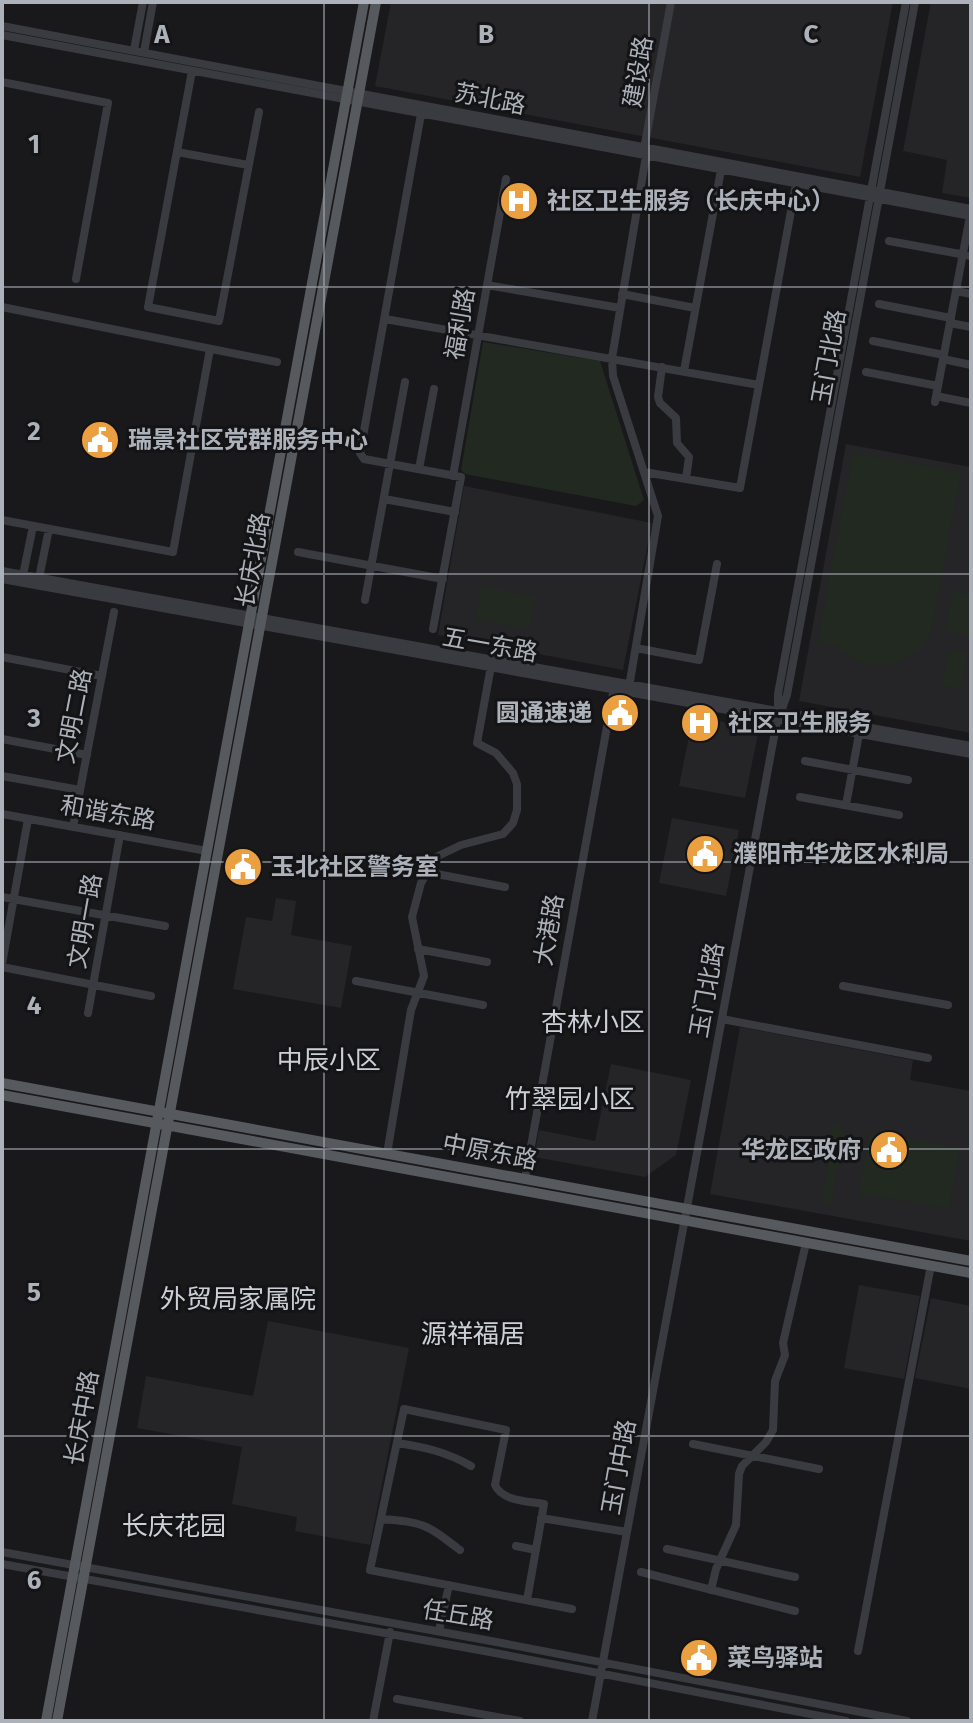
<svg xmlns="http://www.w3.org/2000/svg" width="973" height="1723" font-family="'Fira Sans','Noto Sans SC',sans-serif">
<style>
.built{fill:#252528}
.green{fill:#212921}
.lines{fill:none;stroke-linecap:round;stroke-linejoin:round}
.minor{stroke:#3a3b40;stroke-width:8}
.major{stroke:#56595e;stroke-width:10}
.grid{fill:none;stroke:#acb1ba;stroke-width:2;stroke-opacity:0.55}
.labels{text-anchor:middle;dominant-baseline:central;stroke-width:6;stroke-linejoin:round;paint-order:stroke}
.street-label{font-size:24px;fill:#acb1ba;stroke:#141416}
.poi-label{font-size:24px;font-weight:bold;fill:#acb1ba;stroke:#141416;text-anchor:start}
.neighbourhood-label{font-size:26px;fill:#ccd0d6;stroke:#141416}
.grid-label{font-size:26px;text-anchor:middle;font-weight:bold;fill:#acb1ba;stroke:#141416;stroke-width:6;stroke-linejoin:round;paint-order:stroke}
</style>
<rect width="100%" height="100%" fill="#19191b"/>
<path class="built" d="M391 2H893L860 177 375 86Z
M931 2H971V198L942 193 947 160 903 151Z
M846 444 971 467V733L799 701Z
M464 486 652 523 623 670 438 635Z
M693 716 759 729 745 798 679 786Z
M672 818 739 830 726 896 659 883Z
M276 898 296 901 291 935 352 946 341 1008 233 989 246 917 272 921Z
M740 1027 913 1060 910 1080 971 1091V1241L710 1194Z
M611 1064 691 1080 676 1155 645 1177 534 1157 539 1130 595 1141Z
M859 1285 920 1296 904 1379 844 1368Z
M931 1298 971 1306V1389L915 1378Z
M268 1321 409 1348 370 1545 295 1531 297 1517 232 1504 242 1447 137 1428 146 1376 253 1396Z"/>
<path class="green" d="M483 342 600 361 644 500 636 506 465 474 461 470Z
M853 453 961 472 931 632C917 659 886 674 856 661 848 657 844 650 836 646 832 643 823 643 818 642Z
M482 586 535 597 529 629 475 619Z
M953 592 971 595V636L945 631Z
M950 650 968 654 960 689 942 686Z
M833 1125 845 1127 831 1204 822 1202 833 1137 831 1136Z
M870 1132 960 1148 949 1209 859 1193Z"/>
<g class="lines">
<path class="minor" d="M2 26 971 209
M2 35 971 216
M134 50 143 2
M144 52 153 2
M192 71 148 307 219 321 259 112
M2 82 108 103 76 279
M421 114 360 453 364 459 461 477 433 629
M644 149 671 2
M177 152 248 165
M889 241 971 256
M487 285 620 308
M956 291 971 294
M622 294 695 308
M879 304 951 318
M2 307 277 362
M385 319 759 385
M950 323 971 327
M873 341 944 355
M943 359 971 365
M662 367 658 397 660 403 676 418 677 443 689 457 686 479
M684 371 721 170
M866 372 938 386
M936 396 971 403
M935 402 970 216
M419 469 434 389
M644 472 740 488 796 184
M453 476 506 179
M384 499 455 512
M2 520 173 552 210 349
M298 552 443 579
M2 571 971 746
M23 575 33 526
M39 578 49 529
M2 579 971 754
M365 600 405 382
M636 648 699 660 717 564
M2 657 102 676
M629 687 658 516 613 376 612 358 646 156
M778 710V694L906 2
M2 739 87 755
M805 761 908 780
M2 776 80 790
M800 797 899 815
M846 805 859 734
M2 814 207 851
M73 827 114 612
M426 872 505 887
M2 897 165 926
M418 949 487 962
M2 964 28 819
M2 967 151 996
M356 981 483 1005
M843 986 948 1005
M88 1013 120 835
M722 1019 928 1058
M387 1154 411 1010 424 976 412 917 421 883 436 857 461 845 503 834 513 823 517 810V784L513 773 496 753 477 743 491 666
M525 1179 614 688
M397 1443C424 1447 447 1452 471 1466
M693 1444 819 1469
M541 1518 627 1532
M381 1519C424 1522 426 1524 460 1550
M516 1546 536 1550
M667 1549 795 1577
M2 1552 491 1641 907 1721
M2 1564 490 1652 846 1721
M641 1572 795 1611
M711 1590 716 1569 736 1525 739 1474 742 1466 766 1442 773 1430 775 1381 785 1355 783 1343 806 1243
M527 1600 544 1504C527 1501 502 1501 495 1485L506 1430 404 1409 370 1570 572 1609
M439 1631 449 1585
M858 1651 931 1265
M397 1699 520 1721
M373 1721 390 1632
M592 1721 776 726 787 695 915 2"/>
<path class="major" d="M2 1083 971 1261
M2 1095 971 1273
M46 1721 364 2
M57 1721 376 2"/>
</g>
<path class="grid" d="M324 2V1721M649 2V1721M2 287H971M2 574H971M2 862H971M2 1149H971M2 1436H971"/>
<defs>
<symbol id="hospital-disc" viewBox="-11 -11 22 22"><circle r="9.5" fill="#ea9f41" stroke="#141416"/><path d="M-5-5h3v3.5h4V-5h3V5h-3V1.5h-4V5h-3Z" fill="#fff"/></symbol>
<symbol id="civic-disc" viewBox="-11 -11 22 22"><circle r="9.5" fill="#ea9f41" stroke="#141416"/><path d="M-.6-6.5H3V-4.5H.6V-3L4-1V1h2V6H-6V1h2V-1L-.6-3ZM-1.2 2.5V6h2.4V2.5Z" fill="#fff"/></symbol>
</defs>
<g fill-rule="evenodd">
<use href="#hospital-disc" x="497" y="179" width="44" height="44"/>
<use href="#civic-disc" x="78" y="418" width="44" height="44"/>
<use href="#civic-disc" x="598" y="691" width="44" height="44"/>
<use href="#hospital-disc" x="678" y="701" width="44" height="44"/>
<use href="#civic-disc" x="683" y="832" width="44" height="44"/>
<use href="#civic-disc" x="221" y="845" width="44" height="44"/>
<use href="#civic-disc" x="867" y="1128" width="44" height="44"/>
<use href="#civic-disc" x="677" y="1636" width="44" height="44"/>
</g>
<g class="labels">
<g class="street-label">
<text transform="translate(638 72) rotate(-80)">建设路</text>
<text transform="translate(490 99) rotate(11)">苏北路</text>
<text transform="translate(460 324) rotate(-80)">福利路</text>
<text transform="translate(829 357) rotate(-80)">玉门北路</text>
<text transform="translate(253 560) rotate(-80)">长庆北路</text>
<text transform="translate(490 645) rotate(10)">五一东路</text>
<text transform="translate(74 716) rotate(-79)">文明二路</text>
<text transform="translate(108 813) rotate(10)">和谐东路</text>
<text transform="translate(85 921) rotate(-80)">文明一路</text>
<text transform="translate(549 930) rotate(-80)">大港路</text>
<text transform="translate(707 990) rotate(-80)">玉门北路</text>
<text transform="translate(490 1152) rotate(11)">中原东路</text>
<text transform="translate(82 1418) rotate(-80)">长庆中路</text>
<text transform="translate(619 1467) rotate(-80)">玉门中路</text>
<text transform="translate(458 1615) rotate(10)">任丘路</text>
</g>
<g class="poi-label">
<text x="547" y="201">社区卫生服务（长庆中心）</text>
<text x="128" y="440">瑞景社区党群服务中心</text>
<text x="592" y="713" text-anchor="end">圆通速递</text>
<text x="728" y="723">社区卫生服务</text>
<text x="733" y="854">濮阳市华龙区水利局</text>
<text x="271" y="867">玉北社区警务室</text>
<text x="861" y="1150" text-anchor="end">华龙区政府</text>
<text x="727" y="1658">菜鸟驿站</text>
</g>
<g class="neighbourhood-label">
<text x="593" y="1022">杏林小区</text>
<text x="329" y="1060">中辰小区</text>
<text x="570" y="1099">竹翠园小区</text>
<text x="238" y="1299">外贸局家属院</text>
<text x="473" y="1334">源祥福居</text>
<text x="174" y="1526">长庆花园</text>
</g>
</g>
<g class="grid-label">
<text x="162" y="43">A</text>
<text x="486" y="43">B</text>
<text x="811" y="43">C</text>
<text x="34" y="153">1</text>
<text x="34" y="440">2</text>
<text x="34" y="727">3</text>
<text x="34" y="1014">4</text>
<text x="34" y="1301">5</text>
<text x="34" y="1589">6</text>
</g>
<rect width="973" height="1723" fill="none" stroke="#acb1ba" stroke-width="8"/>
</svg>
